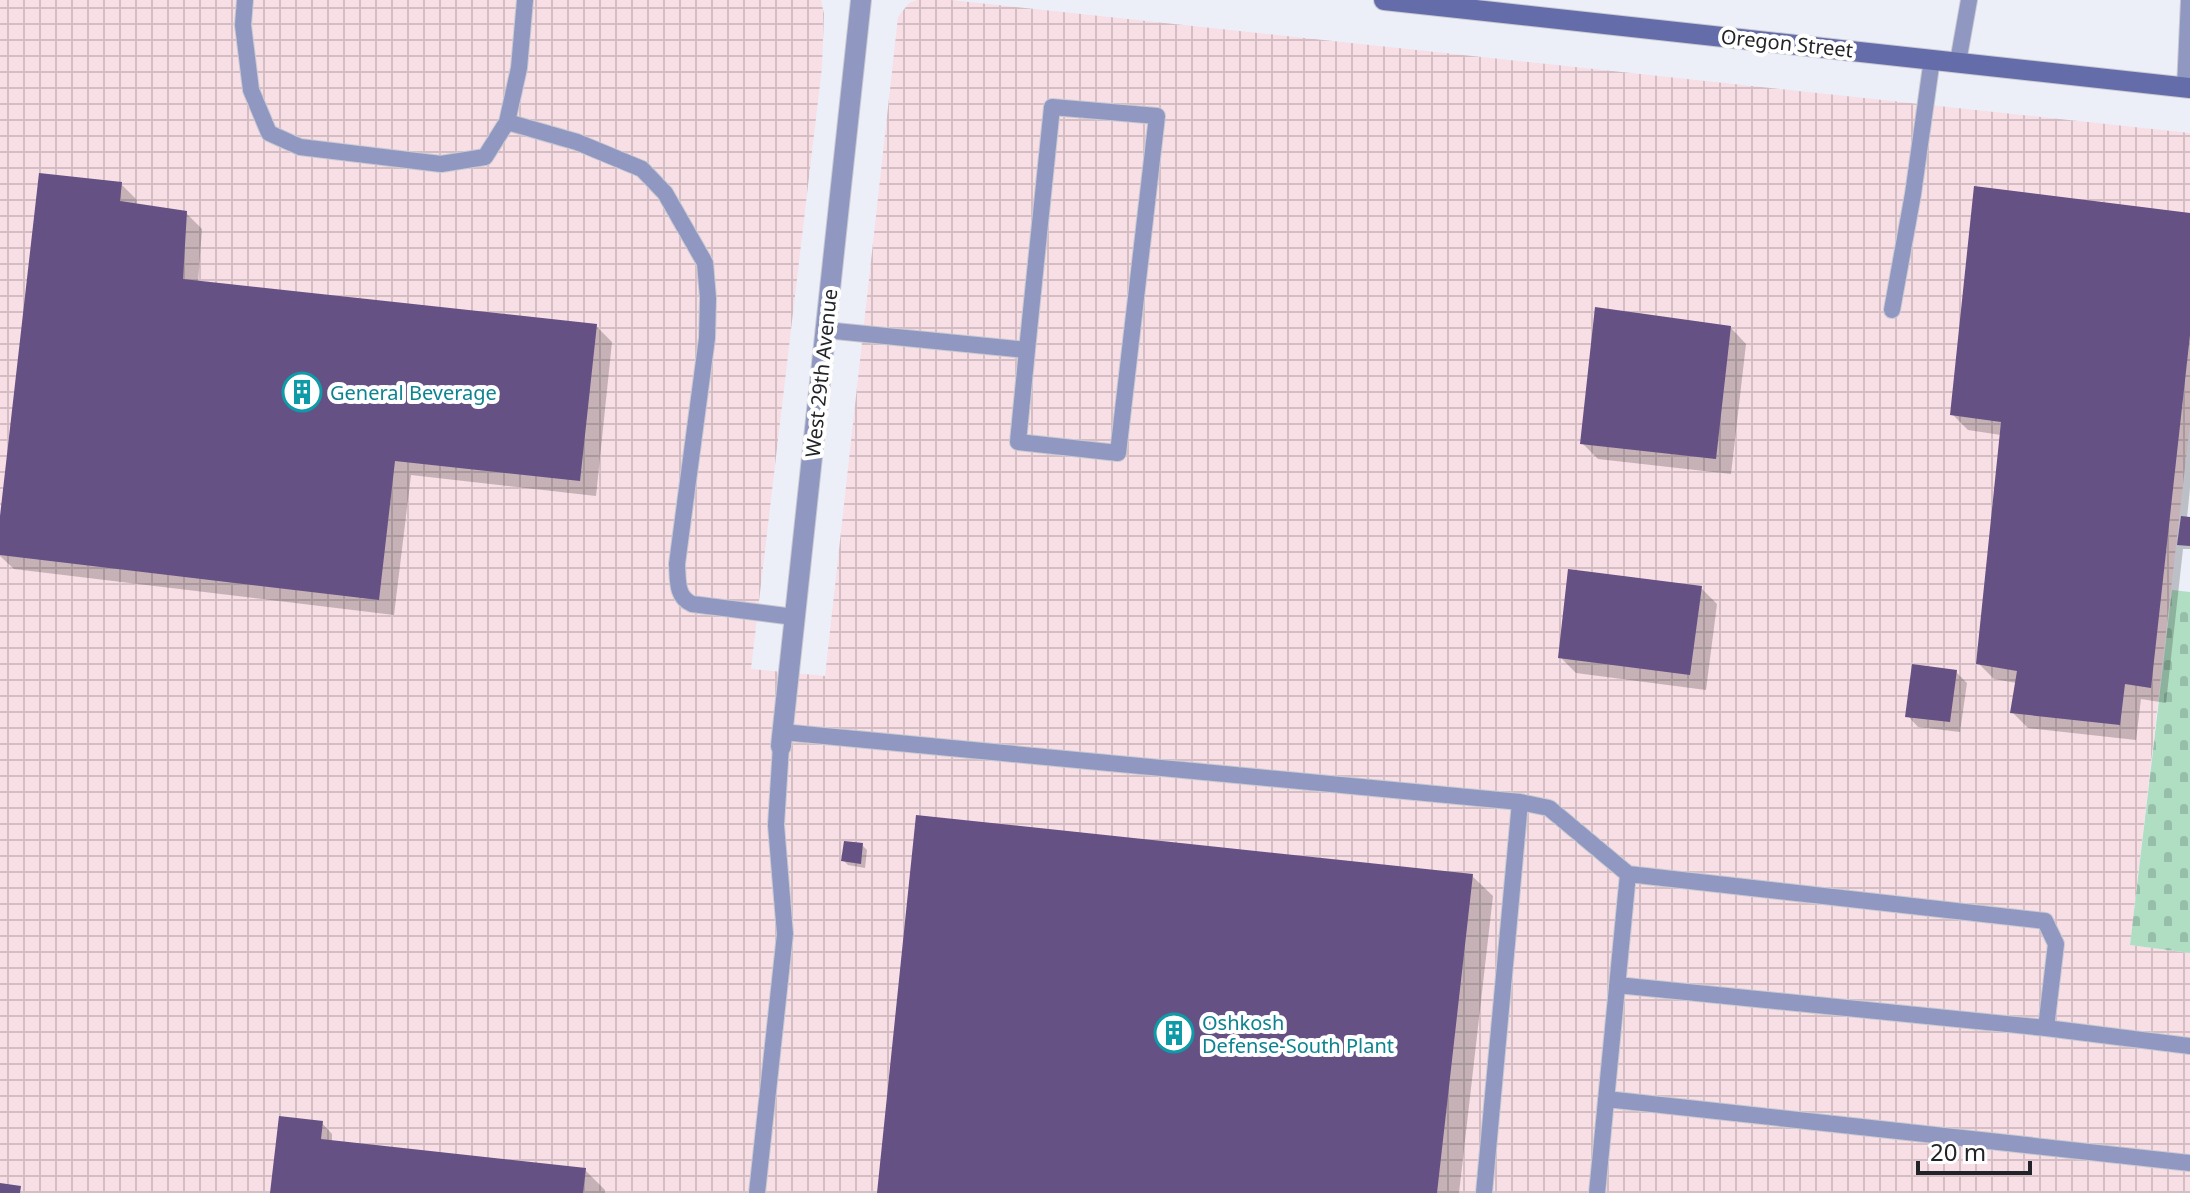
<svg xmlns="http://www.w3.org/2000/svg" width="2190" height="1193" font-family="'Noto Sans',sans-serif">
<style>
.industrial{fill:url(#industrial-grid)}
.cemetery{fill:url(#cemetery-stones)}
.shadow{fill:#0003}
.building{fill:#655183}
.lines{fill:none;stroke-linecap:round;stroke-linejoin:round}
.lane-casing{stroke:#c9cad2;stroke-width:18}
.street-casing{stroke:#c9cad2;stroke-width:22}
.secondary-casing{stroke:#c9cad2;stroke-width:22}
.lane{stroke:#9098c2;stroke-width:16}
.street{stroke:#9098c2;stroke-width:20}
.secondary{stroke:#646caa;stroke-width:20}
.labels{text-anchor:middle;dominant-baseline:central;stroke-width:8;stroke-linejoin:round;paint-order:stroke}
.street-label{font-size:20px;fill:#232427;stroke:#fff}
.culture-label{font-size:20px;fill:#0d838f;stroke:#fff;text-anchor:start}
</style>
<defs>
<pattern id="industrial-grid" width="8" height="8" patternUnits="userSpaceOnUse" patternTransform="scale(2)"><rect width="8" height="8" fill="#f8dee5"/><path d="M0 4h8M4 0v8" fill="none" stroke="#d4bec4"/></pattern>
<pattern id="cemetery-stones" width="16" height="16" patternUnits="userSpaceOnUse" patternTransform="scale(2)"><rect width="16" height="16" fill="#afdec3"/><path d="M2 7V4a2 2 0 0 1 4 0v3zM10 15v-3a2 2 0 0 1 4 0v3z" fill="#96bea8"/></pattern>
</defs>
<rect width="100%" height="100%" fill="#edeff8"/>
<path class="industrial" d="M0 0H821L824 14 822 67 751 669 825 676 898 17 909 3 917 0H951L2190 133V424L2130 945 2190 953V1193H0Z"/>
<path class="cemetery" d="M2172 590 2190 592V953L2130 945Z"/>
<path class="shadow" d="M121 184 137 200 136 205 186 213 202 229 198 283 596 326 612 342 596 496 411 475 394 615 14 569 0 556V534Z
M2190 215V488L2187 518 2190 519V549H2183L2166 703 2141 699 2136 740 2028 728 2012 712 2017 683 1994 679 1978 663 2001 435 1968 430 1952 414Z
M1731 328 1746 344 1731 474 1598 459 1582 443Z
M1701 588 1717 604 1706 690 1576 673 1560 657Z
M1956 672 1967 683 1960 732 1918 727 1908 716Z
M862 845 867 850 865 868 848 865 843 860Z
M1472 876 1493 896 1459 1193H879Z
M322 1123 332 1134V1142L585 1170 605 1190V1193H272Z"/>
<path class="building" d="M39 173 122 182 120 201 187 211 183 279 597 324 580 481 395 461 379 600 0 555V516Z
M1974 186 2190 213V335L2151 688 2125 684 2120 725 2010 713 2017 671 1976 664 2001 422 1950 415Z
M1595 307 1731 326 1716 459 1580 444Z
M2181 516 2190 517V546L2177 545Z
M1568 569 1702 586 1690 675 1558 658Z
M1912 664 1957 670 1950 722 1905 717Z
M916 815 1473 874 1437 1193H877Z
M844 841 863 843 861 864 841 861Z
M279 1116 323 1121 321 1139 586 1168 583 1193H270Z
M0 1183 21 1186 20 1193H0Z"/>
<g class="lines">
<defs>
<path id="lane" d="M245 0 243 25 251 90 269 133 300 147 441 164 485 157 507 122 519 68 525 0
M1958 62 1969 0
M2185 88 2189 0
M507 122 577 142 642 169 665 193 705 263 708 298 707 338 677 564C678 580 676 597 692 604L794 617
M1892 310 1913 194 1932 59
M825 330 1027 350 1052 107 1157 116 1118 453 1018 442 1027 350
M782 732 1520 802 1549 808 1628 874
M1617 985 2046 1028
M1606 1099 2190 1163
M757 1193 785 934 776 825 781 746
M1484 1193 1520 802
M1597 1193 1628 874 2045 921 2056 944 2046 1028 2190 1046"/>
<path id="street" d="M781 746 861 0"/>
<path id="secondary" d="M1384 0 2190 88"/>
</defs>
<use href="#lane" class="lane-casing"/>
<use href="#street" class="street-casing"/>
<use href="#secondary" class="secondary-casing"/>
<use href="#lane" class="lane"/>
<use href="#street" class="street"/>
<use href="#secondary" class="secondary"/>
</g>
<defs>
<symbol id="building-ring" viewBox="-11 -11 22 22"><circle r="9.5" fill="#fff" stroke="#0f9aa8" stroke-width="1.5"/><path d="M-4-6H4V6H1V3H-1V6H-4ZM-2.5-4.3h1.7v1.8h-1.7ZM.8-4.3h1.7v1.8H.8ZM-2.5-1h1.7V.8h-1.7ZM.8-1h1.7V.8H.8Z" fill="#0f9aa8"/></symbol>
</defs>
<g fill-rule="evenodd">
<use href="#building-ring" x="280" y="370" width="44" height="44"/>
<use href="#building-ring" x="1152" y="1011" width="44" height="44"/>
</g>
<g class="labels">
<g class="street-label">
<text transform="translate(1787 43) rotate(6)">Oregon Street</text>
<text transform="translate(821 373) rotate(-84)">West 29th Avenue</text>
</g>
<g class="culture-label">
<text x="330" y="392">General Beverage</text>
<text x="1202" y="1022">Oshkosh<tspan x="1202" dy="23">Defense-South Plant</tspan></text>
</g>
</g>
<path d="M1918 1161v12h112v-12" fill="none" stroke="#232427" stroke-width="4"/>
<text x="1930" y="1161" font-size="24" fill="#232427" stroke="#ffffff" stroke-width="6" paint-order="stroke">20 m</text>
</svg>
